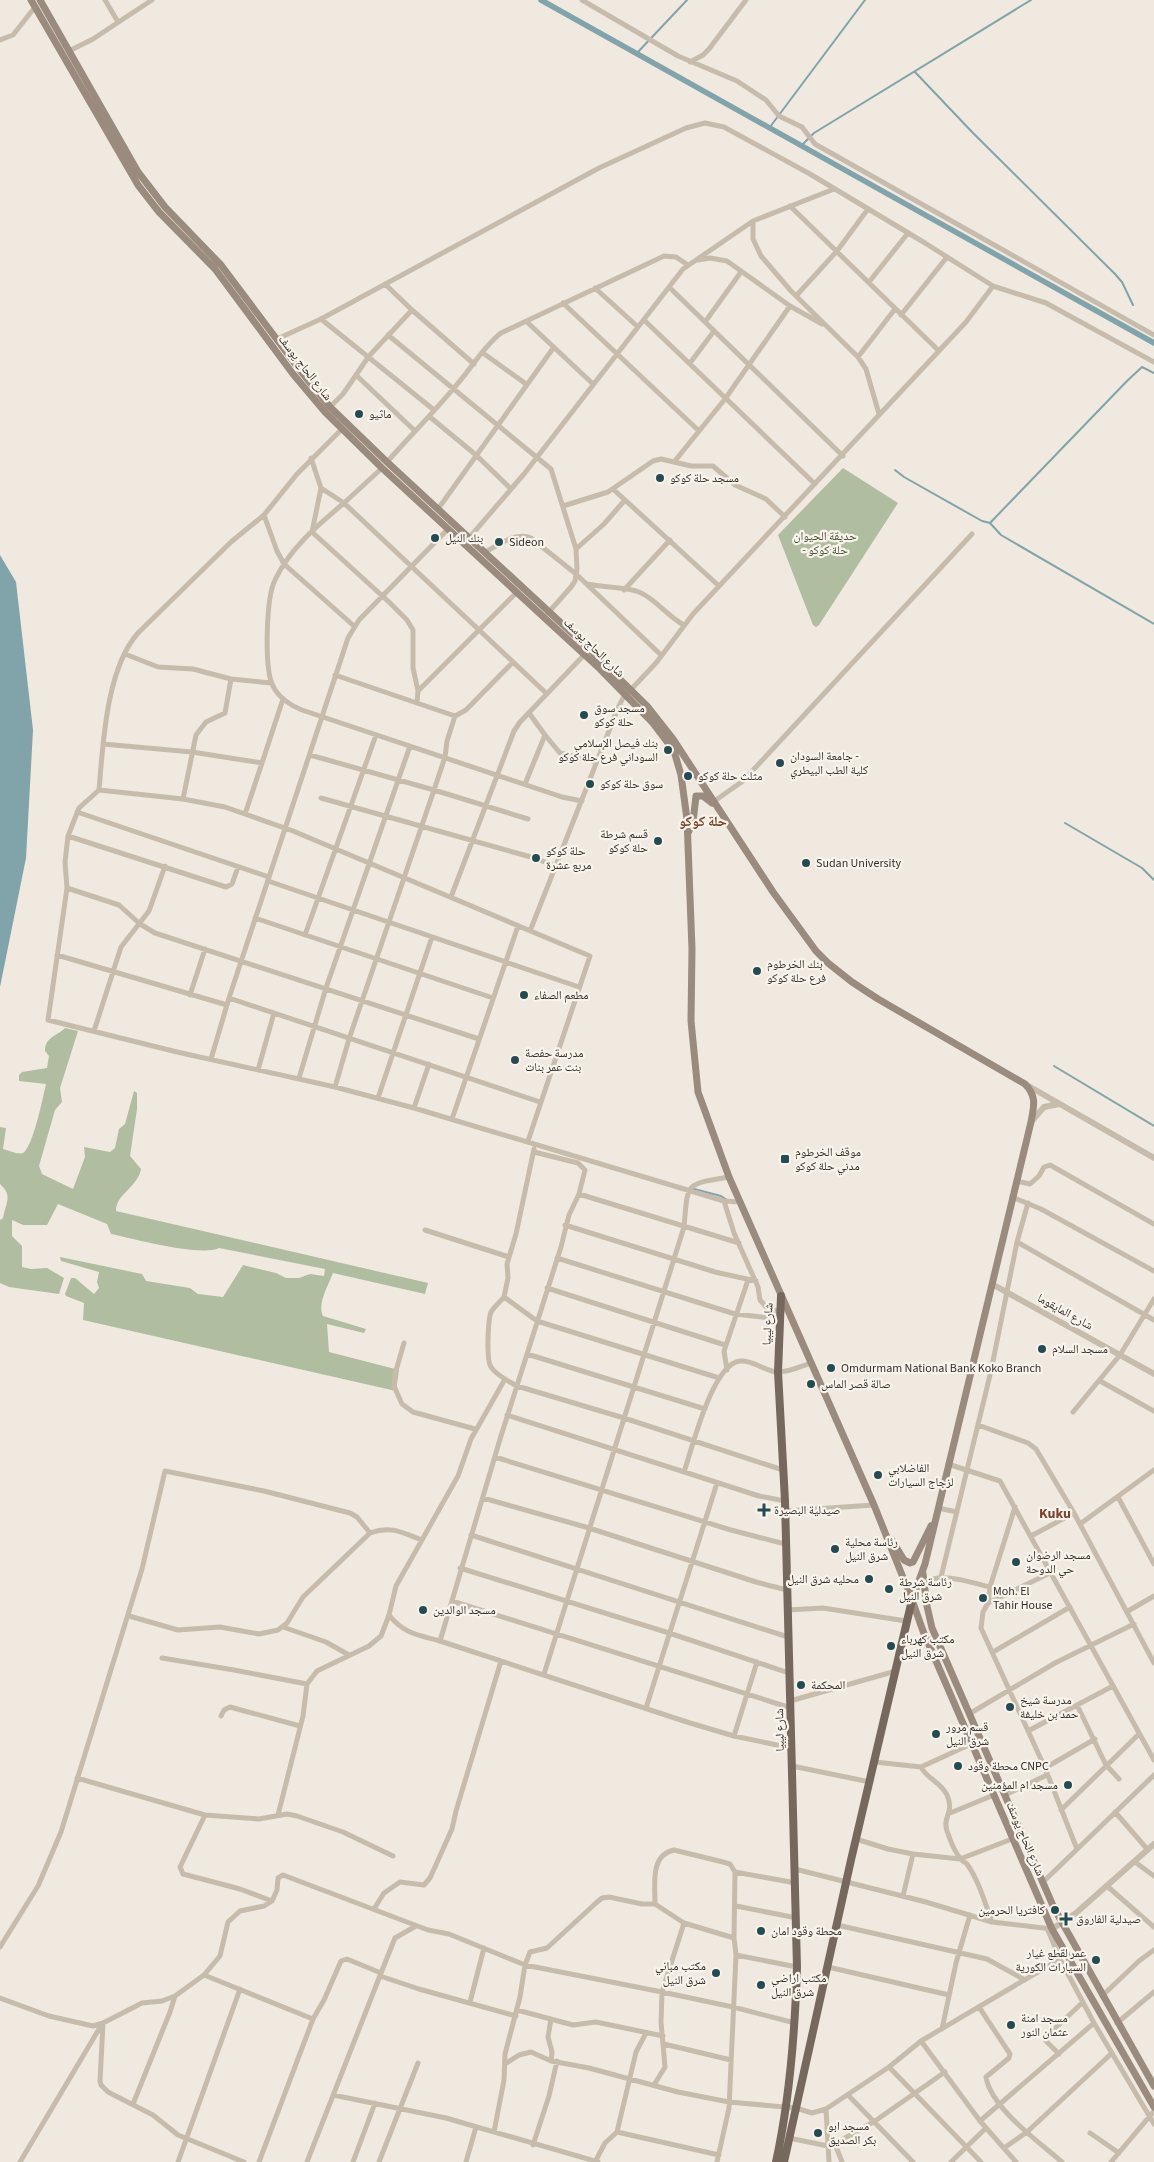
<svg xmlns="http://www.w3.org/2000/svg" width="1154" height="2162" font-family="'Source Sans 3','Noto Naskh Arabic',sans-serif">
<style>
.green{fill:#b1bda1}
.water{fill:#81a4aa}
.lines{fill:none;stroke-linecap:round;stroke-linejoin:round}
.stream{stroke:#81a4aa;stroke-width:2}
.canal{stroke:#81a4aa;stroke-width:5.5}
.minor{stroke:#c7bbac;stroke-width:5}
.tertiary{stroke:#c7bbac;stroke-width:6}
.secondary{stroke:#9a8b7e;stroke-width:7}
.primary{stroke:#76685d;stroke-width:8}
.poi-dot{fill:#244b52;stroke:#f8f3eb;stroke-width:2}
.labels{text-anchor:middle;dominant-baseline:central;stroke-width:4.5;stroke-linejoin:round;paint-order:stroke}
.street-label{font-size:12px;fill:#362f2a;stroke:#f8f3eb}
.poi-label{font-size:12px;fill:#362f2a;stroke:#f8f3eb;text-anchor:start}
.park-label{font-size:12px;fill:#425131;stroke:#f8f3eb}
.neighbourhood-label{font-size:14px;font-weight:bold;fill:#7b462d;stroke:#f8f3eb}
</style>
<rect width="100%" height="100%" fill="#f0e9df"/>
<path class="green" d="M843 468 898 503 819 625 816 627 813 625 778 535Z
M65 1028 78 1031 60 1088 62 1102 55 1110 39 1166 42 1174 73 1189 85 1157 84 1147 110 1152 115 1148 119 1129 125 1124 134 1091 137 1093V1109L130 1156 141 1169C138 1187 116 1194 116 1211L428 1283 425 1294 333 1273C328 1286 317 1304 323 1316L366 1329 364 1333 327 1324 329 1352 399 1370 396 1391 83 1320 84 1303 66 1296 65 1294 71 1278H75L94 1294 99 1288 97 1282 99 1272 61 1261 60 1257 142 1274 146 1281 190 1288 198 1294 223 1297 243 1265 276 1273 286 1278H299L310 1274 324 1276 325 1269 219 1248C201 1257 134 1239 111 1234L107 1224 58 1204 47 1225H23L12 1220V1236L22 1246V1267L31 1269 47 1268 64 1278 59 1294 9 1287 0 1283V1220L3 1218C6 1202 13 1196 0 1184V1127L6 1128 3 1149C8 1150 18 1155 23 1153 33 1147 43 1097 46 1084L19 1081V1075L22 1072 47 1068 49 1056 45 1051C45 1037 57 1036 65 1028Z"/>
<path class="water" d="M0 555 16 582 33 730 26 858 0 987Z"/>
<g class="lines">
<path class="stream" d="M637 53 687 0
M915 72 973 133 1115 274 1122 282 1133 305
M770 127 865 0
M802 145 814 133 1031 0
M895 470 904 477 982 521 990 523 1127 381 1142 367 1154 373
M990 523 1001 535 1154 624
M1065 823 1142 868 1154 880
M1054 1066 1154 1126
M694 1189 721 1196 727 1200"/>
<path class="canal" d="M541 0 1154 343"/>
<path class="minor" d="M105 0 118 22
M582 0 678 56 737 81 766 100 779 116 802 127 815 144 1154 335
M0 40 13 35 35 7
M69 51 93 39 152 0
M690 62 703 55 709 49 746 0
M790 206 939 351
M753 221V239L761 256 791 291 858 357 866 369 879 414
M698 260 710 258 727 261 790 306 822 324
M869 282 908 233
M385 284 412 310 474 364
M669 287 843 456
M595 288 638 327
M796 296 837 251 868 209
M563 303 699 431
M901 315 947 257
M321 319 434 410
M644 320 815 484
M527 322 593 384
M705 322 741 272
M388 335 551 469 576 549 577 569 575 581 571 587 548 613
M277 339 321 319 599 168 686 128 705 123 724 127 810 174 925 243 993 286 1046 303 1154 362
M483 353 526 384
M858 357 895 309
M690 363 714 331
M357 376 415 431
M330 407 343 394 369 356 412 310
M430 417 476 455 511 489
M342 429 297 474 264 515 231 542 138 633C106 669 103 745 99 790L79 808 68 836 65 862 67 888 48 1020 177 1052 335 1087 414 1108 724 1201 740 1202
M311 458 321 488 344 503C318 525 290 548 275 580 266 598 264 669 273 686 278 697 291 706 302 710L562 797 582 801
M387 462C411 435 436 410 459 382 472 367 485 345 501 333L664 256 676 257 688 265
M674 462 725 399 790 306
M382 468 344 503 547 694
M321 488 312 532 389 602 407 620 413 630V668L418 691
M613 489 719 586
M563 506 608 492 653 461 661 459 691 466H713L735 485 766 499 785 517
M438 509 554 347
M264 515 277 551 284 564 354 626
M469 538 524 474 683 269 753 221 834 189
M576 549 604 524 625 500
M485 552C497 546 516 531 531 538L576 574 661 655
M587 584C604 588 624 586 639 592 656 599 667 616 684 625
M624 590 670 540
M125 654 158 667 193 669 231 679 271 683
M335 675 455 716
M417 702 418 691 517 592
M545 735 560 753 596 762
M103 744 192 752 262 763 245 814
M310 755 434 790 528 819
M262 763 283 699
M525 784 545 735 529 713
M99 790 183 799 225 807 293 831 590 956 528 1141
M321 798 531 857 556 866
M183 799 196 735 206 722 225 713 231 679
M713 802 743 781 972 534
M77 812 269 877
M68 836 226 887 232 884 238 867
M268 881 579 987
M67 888 119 905 140 924 155 933 479 1039
M451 897 514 731 520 722 585 654
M255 918 493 998
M530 931 618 708 623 698 656 663 693 614 966 322 993 286
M305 935 376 735
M57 955 227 1005
M190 995 205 949
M229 998 540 1102
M94 1031 121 947 149 911 165 866
M211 1059 229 998 348 638 359 620 448 529
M258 1070 274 1013
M299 1078 326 988 410 746
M335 1087 349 1039 434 790 445 757 447 741 455 716 466 710 513 662
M378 1098 432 937
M414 1108 429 1064
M452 1119 518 926
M534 1149 516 1234 507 1264 508 1278 504 1297 537 1321 719 1378
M1016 1181 1030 1184 1039 1176 1044 1167 1050 1165 1154 1224
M579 1194 739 1243
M1012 1197 1041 1209 1154 1271
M724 1201 734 1233 758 1287 760 1300 768 1309 780 1311
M565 1225 715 1272 756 1281
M425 1230 509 1257
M1017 1242 1154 1320
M557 1258 735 1314 779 1319
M547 1288 725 1345
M504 1297C500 1302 494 1307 491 1312 488 1320 486 1360 491 1367 496 1375 508 1381 517 1386L624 1418 783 1470
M404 1343 395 1374 394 1386 402 1404 413 1412 475 1429
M527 1354 705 1409
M727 1370 724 1351 748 1280
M1100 1381 1154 1411
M1073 1412 1120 1355 1154 1299
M507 1415 759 1496 785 1501
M978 1425 1028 1443 1036 1449 1074 1513 1154 1663
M495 1457 731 1530 785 1544
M948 1464 1000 1481 1154 1760
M684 1472C692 1449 712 1364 740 1361 753 1360 765 1371 777 1372 787 1373 802 1366 811 1363
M1118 1497 1154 1564
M483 1498 589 1528 756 1582 787 1590
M1015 1507 990 1587 988 1603 983 1612 981 1628 1045 1768 1077 1849
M938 1508 957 1512
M785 1511 874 1505
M1080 1524 1154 1470
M471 1535 788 1637
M1031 1536 1074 1513
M460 1568 669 1633 789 1673
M941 1577 991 1371 1017 1242 1028 1203
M924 1583C941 1571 971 1583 990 1587
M452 1601 791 1708
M988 1603 1052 1572
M787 1610 823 1608 906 1621
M1128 1611 1154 1596
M389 1615C404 1634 418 1635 440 1641L690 1723 734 1736 791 1748
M129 1616 178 1630 220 1627 259 1634 278 1630 287 1623 303 1597 370 1533C391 1525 403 1533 422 1540
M283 1627 326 1642 349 1655
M440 1641 501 1436 561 1247 569 1215 579 1194 585 1170 578 1163 534 1152
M993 1652 1070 1607
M162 1658 234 1670 307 1684
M544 1674 684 1227C688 1183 684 1184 729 1177
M790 1701 896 1671
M1077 1705 1106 1765 1119 1779
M646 1708 717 1483
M969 1714 1055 1663 1134 1624
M221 1716 224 1710 230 1707 300 1726
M1028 1731 1113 1686
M734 1736 757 1662
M875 1762 921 1767 971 1744
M792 1766 870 1782
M921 1767C927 1779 941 1782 947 1795 955 1813 942 1816 947 1831 950 1840 955 1853 961 1859 964 1863 964 1861 967 1864 979 1881 985 1903 992 1922
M1045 1768 1095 1739
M77 1778 205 1815 259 1819 287 1814 297 1816 343 1832 393 1856
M1005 1795 1047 1775
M1061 1810 1139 1734
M1115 1812 1148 1850
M950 1813 994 1795
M205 1815 180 1867 183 1874 240 1889 272 1901
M278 1815 303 1716 307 1684 317 1671 369 1646 381 1636 389 1615 396 1586 458 1476 471 1439 505 1379
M856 1839 888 1849 913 1854 960 1859 1012 1839
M1135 1862 1154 1876
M795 1869 926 1902 992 1922 1052 1929
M1042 1883 1154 1775
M1107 1886 1154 1927
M903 1896 913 1854
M655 1904C655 1884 650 1855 674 1850L723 1862 730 1864 735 1872
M736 1906 797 1918
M374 1909 384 1893 400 1882 424 1885 430 1878 452 1829 456 1811 501 1661
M837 1925 987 1959 1025 1980
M1047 1928 1060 1959 1094 2023 1154 2124
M0 1947 38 1886 61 1832 142 1569 165 1471 264 1491 350 1513 357 1517 370 1533
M736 1955 797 1967
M828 1967 949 1995
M204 1975 220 1956 228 1922 240 1911 264 1906 272 1901 277 1890 278 1878 283 1875 428 1930 449 1934 525 1965 662 1992 733 2007 795 2023
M380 1976 419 1989 516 2016
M1102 1996 1139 1961 1154 1950
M0 1998 49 2016 93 2026 103 2023 142 2003 162 2001 175 1996 204 1975 313 2019
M470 2002 484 1948
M979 2007 1010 2054 1009 2058 986 2077C991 2108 1039 2142 1062 2162
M517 2010 573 2025 596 2022 663 2036
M551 2019 548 2037 552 2052 551 2061
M103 2023 100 2081 101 2085 108 2092 153 2115 178 2135 244 2162
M1117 2023 1154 1992
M942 2029 956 1963 970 1915
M921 2041 980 2121 1016 2162
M664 2044 731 2060
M1059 2054 1046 2041 1045 2038 1083 2002
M505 2064 519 2055 531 2052 551 2061 589 2068 678 2092 729 2102 796 2108 812 2113 826 2109 889 2067 921 2041 1060 1959
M889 2067 981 2162
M654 2085 665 2067 661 2022 662 1992 684 1923
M333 2095 446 2118 598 2162
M848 2095 913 2162
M133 2104 170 2012 175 1996
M826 2109 829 2162
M980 2121 1094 2023
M494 2132 504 2080 505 2054 520 1997 525 1965 530 1952 547 1948 596 1903 602 1898 609 1897 642 1904H655L684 1923 734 1938
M617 2132 636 2052 646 2033
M1090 2133 1119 2153
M789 2138 828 2146 835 2144 875 2121 945 2072
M835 2144 842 2162
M533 2145 549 2096 557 2061
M1004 2148 1027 2132 1112 2053
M20 2162 102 2024
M178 2162 240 1989
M259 2162 313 2019 324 2000 341 1961 347 1959 381 1973 395 1938 416 1926
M307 2162 381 1973
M353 2162 375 2103
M379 2162 418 2063
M466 2162 476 2127
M595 2162 605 2143 617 2132 719 2155
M717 2162 729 2108 736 1955 734 1938 735 1872 796 1883
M951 2162 986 2128
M1111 2162 1154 2111"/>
<path class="tertiary" d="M1025 1084 1154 1158
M1031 1122 1044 1107 1059 1104
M992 1284 1154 1374
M1052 1929 1076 1913 1154 1844"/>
<path class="secondary" d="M31 0 138 185 159 212 215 269 293 374 325 412 382 468 600 669 652 722 674 751 681 775 687 819 692 949 691 1021 698 1092 729 1177 874 1505 912 1600 923 1631 1052 1929 1154 2107
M40 0 138 172 165 207 221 265 299 369 330 407 387 462 586 646 647 706 673 739 773 892 816 951 828 963 852 982 878 999 1025 1084C1037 1096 1034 1106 1031 1122L925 1564 912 1600
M688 833 693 822 696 796H703L712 803
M892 1540 904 1560 910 1563 913 1562 931 1526
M923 1574 927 1606 932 1628 1054 1908 1154 2086"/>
<path class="primary" d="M776 2162C790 2098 795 2032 797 1967L785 1501 778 1372 781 1296
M784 2162 851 1860 912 1600"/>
</g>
<g class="poi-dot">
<circle cx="359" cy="414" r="5"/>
<circle cx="660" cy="478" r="5"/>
<circle cx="435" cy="538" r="5"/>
<circle cx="499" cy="542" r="5"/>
<circle cx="584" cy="715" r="5"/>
<circle cx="668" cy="750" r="5"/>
<circle cx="780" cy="763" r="5"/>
<circle cx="688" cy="776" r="5"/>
<circle cx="590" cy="784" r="5"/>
<circle cx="658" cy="841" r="5"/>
<circle cx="536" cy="858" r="5"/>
<circle cx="806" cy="863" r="5"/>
<circle cx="757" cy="971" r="5"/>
<circle cx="524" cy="995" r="5"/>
<circle cx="515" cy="1060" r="5"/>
<rect x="780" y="1154" width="10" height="10" rx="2.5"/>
<circle cx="1042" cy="1349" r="5"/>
<circle cx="831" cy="1368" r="5"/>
<circle cx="811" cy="1384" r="5"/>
<circle cx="878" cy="1475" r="5"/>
<path d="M761.5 1502.5h5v5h5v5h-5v5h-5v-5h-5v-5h5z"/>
<circle cx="835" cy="1549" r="5"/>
<circle cx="1016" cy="1562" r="5"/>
<circle cx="869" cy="1579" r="5"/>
<circle cx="889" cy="1589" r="5"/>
<circle cx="983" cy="1598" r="5"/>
<circle cx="423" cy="1610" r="5"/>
<circle cx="891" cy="1646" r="5"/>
<circle cx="801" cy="1685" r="5"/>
<circle cx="1010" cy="1707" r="5"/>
<circle cx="936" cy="1734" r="5"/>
<circle cx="958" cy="1766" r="5"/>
<circle cx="1068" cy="1785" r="5"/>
<circle cx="1055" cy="1910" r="5"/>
<path d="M1063.5 1911.5h5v5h5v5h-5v5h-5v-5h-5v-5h5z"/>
<circle cx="761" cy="1931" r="5"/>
<circle cx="1096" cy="1960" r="5"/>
<circle cx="716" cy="1973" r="5"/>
<circle cx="761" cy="1985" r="5"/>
<circle cx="1011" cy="2025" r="5"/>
<circle cx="818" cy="2133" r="5"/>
</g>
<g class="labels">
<g class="street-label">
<text transform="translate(305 368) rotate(52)">شارع الحاج يوسف</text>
<text transform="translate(594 648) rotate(44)">شارع الحاج يوسف</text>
<text transform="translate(1065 1312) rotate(29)">شارع المايقوما</text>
<text transform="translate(768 1324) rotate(-87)">شارع ليبيا</text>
<text transform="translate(780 1730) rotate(-91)">شارع ليبيا</text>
<text transform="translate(1025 1839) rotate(67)">شارع الحاج يوسف</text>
</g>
<g class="poi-label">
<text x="369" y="414">ماثيو</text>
<text x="670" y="478">مسجد حلة كوكو</text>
<text x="445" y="538">بنك النيل</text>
<text x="509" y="542">Sideon</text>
<text x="594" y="708">مسجد سوق<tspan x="594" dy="14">حلة كوكو</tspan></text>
<text x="658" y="743" text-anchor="end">بنك فيصل الإسلامي<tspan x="658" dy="14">السوداني فرع حلة كوكو</tspan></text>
<text x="790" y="756">جامعة السودان -<tspan x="790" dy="14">كلية الطب البيطري</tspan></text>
<text x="698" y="776">مثلث حلة كوكو</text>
<text x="600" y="784">سوق حلة كوكو</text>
<text x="648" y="834" text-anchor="end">قسم شرطة<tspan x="648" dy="14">حلة كوكو</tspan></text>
<text x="546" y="851">حلة كوكو<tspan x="546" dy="14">مربع عشرة</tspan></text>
<text x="816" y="863">Sudan University</text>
<text x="767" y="964">بنك الخرطوم<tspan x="767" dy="14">فرع حلة كوكو</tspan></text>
<text x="534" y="995">مطعم الصفاء</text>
<text x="525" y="1053">مدرسة حفصة<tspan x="525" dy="14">بنت عمر بنات</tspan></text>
<text x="795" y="1152">موقف الخرطوم<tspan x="795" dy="14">مدني حلة كوكو</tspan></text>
<text x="1052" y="1349">مسجد السلام</text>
<text x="841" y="1368">Omdurmam National Bank Koko Branch</text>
<text x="821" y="1384">صالة قصر الماس</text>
<text x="888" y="1468">الفاضلابي<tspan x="888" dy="14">لزجاج السيارات</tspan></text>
<text x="774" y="1510">صيدلية البصيرة</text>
<text x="845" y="1542">رئاسة محلية<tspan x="845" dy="14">شرق النيل</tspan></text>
<text x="1026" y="1555">مسجد الرضوان<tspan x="1026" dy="14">حي الدوحة</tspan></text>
<text x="859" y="1579" text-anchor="end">محليه شرق النيل</text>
<text x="899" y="1582">رئاسة شرطة<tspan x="899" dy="14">شرق النيل</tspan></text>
<text x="993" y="1591">Moh. El<tspan x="993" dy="14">Tahir House</tspan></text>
<text x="433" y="1610">مسجد الوالدين</text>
<text x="901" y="1639">مكتب كهرباء<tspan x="901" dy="14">شرق النيل</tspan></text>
<text x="811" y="1685">المحكمة</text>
<text x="1020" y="1700">مدرسة شيخ<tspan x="1020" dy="14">حمد بن خليفة</tspan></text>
<text x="946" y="1727">قسم مرور<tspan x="946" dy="14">شرق النيل</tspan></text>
<text x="968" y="1766">محطة وقود CNPC</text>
<text x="1058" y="1785" text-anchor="end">مسجد ام المؤمنين</text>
<text x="1045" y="1910" text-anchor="end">كافتريا الحرمين</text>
<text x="1076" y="1919">صيدلية الفاروق</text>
<text x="771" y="1931">محطة وقود امان</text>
<text x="1086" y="1953" text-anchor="end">عمر لقطع غيار<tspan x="1086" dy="14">السيارات الكورية</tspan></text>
<text x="706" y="1966" text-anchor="end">مكتب مباني<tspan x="706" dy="14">شرق النيل</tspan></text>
<text x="771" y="1978">مكتب اراضي<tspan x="771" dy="14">شرق النيل</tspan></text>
<text x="1021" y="2018">مسجد امنة<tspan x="1021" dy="14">عثمان النور</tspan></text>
<text x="828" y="2126">مسجد ابو<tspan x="828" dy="14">بكر الصديق</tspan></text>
</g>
<g class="park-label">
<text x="825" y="536">حديقة الحيوان<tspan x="825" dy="14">- حلة كوكو</tspan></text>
</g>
<g class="neighbourhood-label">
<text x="703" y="822">حلة كوكو</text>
<text x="1055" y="1514">Kuku</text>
</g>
</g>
</svg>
